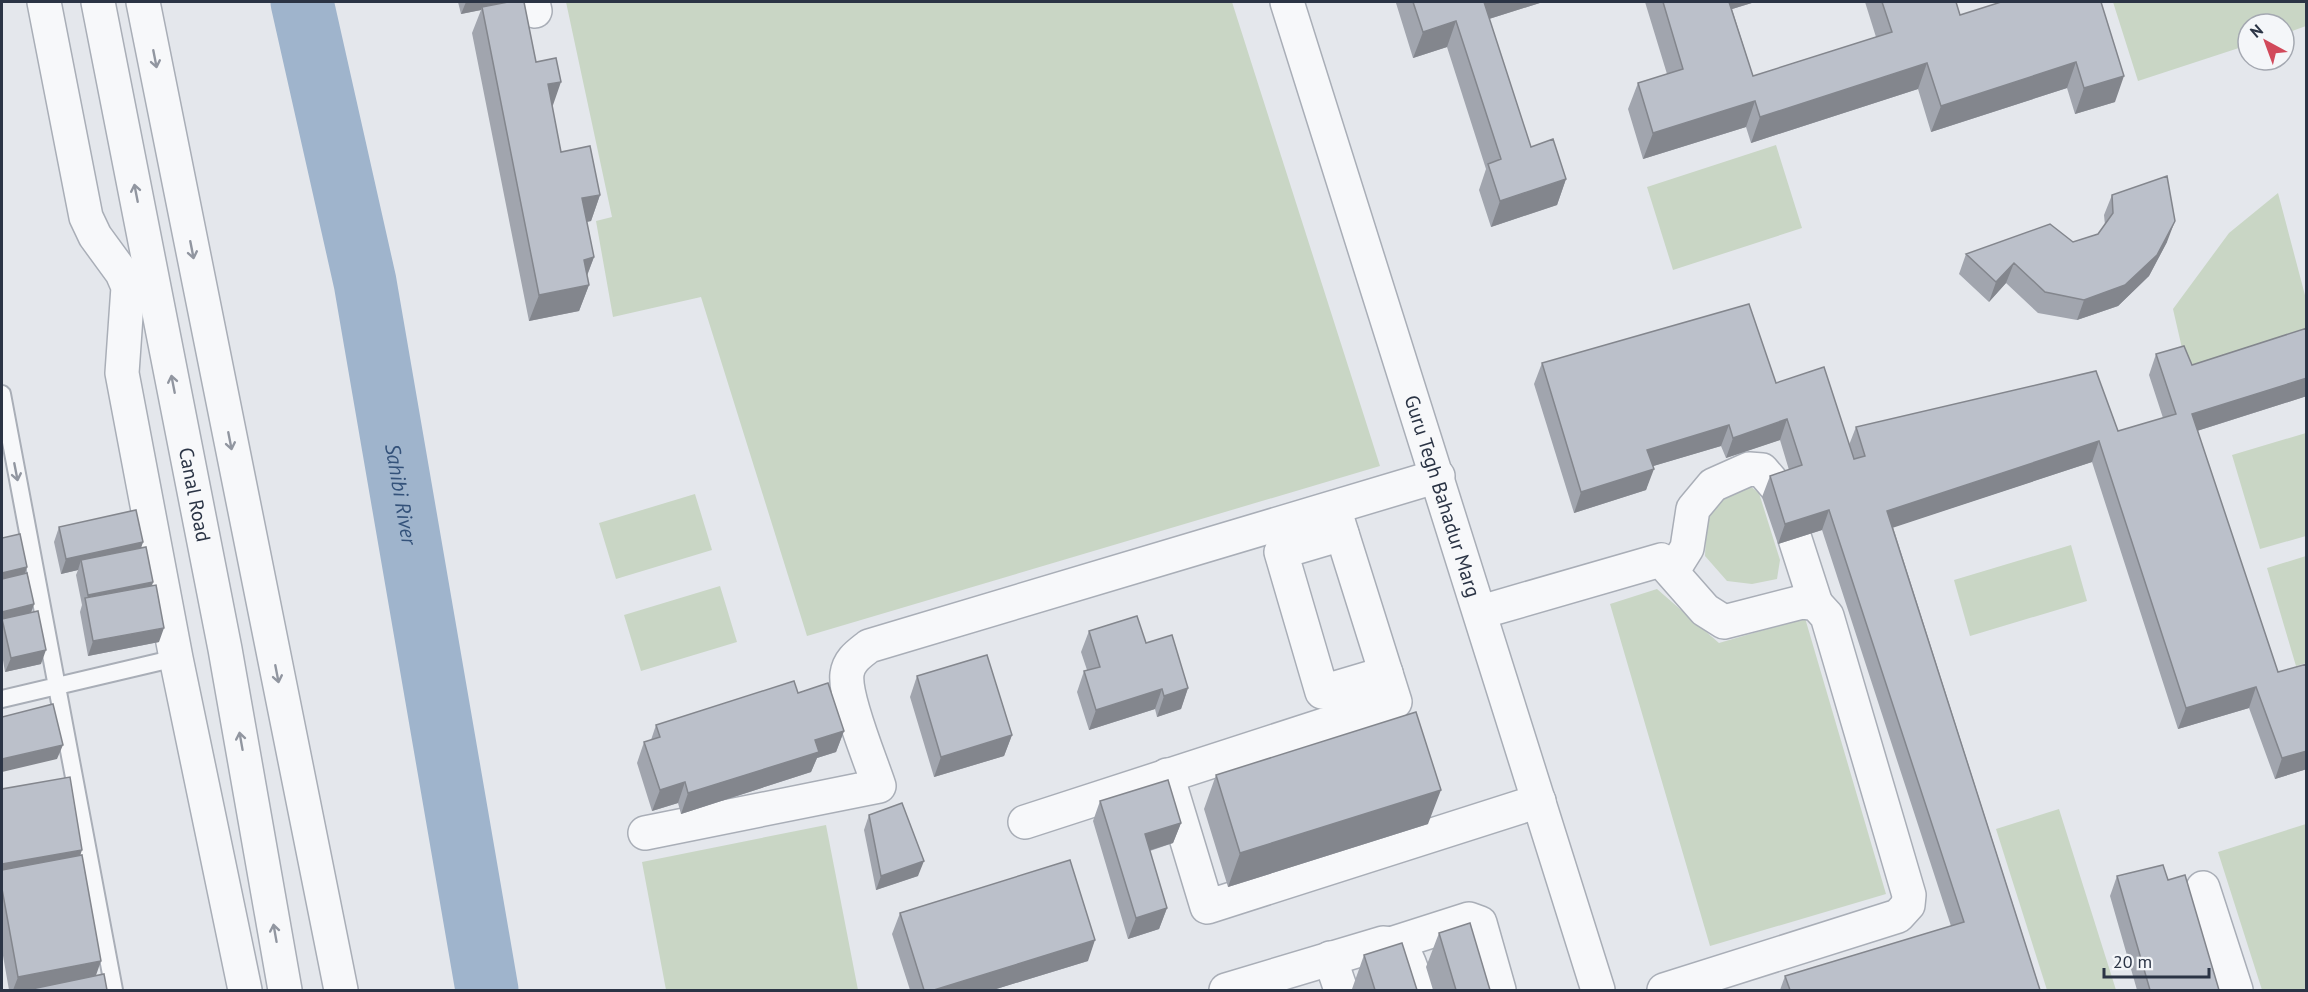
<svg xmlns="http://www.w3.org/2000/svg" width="2308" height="992" font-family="'PT Sans',sans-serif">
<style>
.green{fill:#c9d6c5}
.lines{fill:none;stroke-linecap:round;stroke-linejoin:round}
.river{stroke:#9fb4cc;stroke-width:63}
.service-casing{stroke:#a9aeb7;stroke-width:20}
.minor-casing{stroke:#a9aeb7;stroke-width:36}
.tertiary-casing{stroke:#a9aeb7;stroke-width:36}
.service{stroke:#f7f8fa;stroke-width:16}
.minor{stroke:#f7f8fa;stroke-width:33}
.tertiary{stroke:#f7f8fa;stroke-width:33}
.wall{fill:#a1a5ae}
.shaded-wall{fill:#83868d}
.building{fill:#bbc0ca;stroke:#83868d;stroke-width:1.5}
.oneway{stroke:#9196a0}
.labels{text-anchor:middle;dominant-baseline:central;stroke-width:6;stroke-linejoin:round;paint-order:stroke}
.street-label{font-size:20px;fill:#2b3445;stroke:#f4f6f9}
.water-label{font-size:21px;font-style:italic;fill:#34527a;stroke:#f4f6f9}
</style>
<rect width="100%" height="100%" fill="#e4e7ec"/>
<path class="green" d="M566 2H1232L1380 466 807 636 701 297 613 317 596 221 612 217Z
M2113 2H2306V26L2284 34V24H2248V45L2138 81Z
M1776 145 1802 228 1673 270 1647 187Z
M2278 193 2306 299V331L2187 370 2173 309 2229 233Z
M2306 433V536L2260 549 2232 455Z
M1750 486 1759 493 1780 560 1777 579 1752 584 1727 581 1705 556 1706 532 1713 503Z
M695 494 712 550 616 579 599 523Z
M2071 545 2087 601 1970 636 1954 580Z
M2306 556V663L2296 666 2267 568Z
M720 586 737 642 641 671 624 615Z
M1657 589 1719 643 1805 618 1886 894 1710 946 1610 604Z
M2059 809 2116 990H2047L1996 829Z
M2306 824V990H2262L2218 852Z
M826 825 858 990H666L642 862Z"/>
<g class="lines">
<path class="river" id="s1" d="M302 2 365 282 487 990"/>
<defs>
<path id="service" d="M2 394 114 990
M2 699 176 658"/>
<g id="minor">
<path d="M44 2 86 217 95 236 122 273 128 287 122 373 176 658 245 990"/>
<path id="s2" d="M98 2 225 649 285 990"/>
<path d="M143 2 341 990"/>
<path d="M533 2 535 11"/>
<path d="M1342 534 1281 552 1322 692 1386 673"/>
<path d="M1795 539 1816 604"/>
<path d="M1672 572 1687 548 1693 509 1713 485 1749 469 1762 470 1780 491"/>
<path d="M1481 612 1661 560 1705 610 1724 622 1802 602 1816 604 1827 616 1909 895 1908 905 1898 916 1664 990"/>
<path d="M1167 775 1207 907 1539 801"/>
<path d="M1025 822 1395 702 1334 508"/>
<path d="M645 833 879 786C871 761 844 698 847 674 849 660 859 654 869 646L1438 476"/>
<path d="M2203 888 2236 990"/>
<path d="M1394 943 1469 919 1480 923 1499 990"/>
<path d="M1330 958 1341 990"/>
<path d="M1226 990 1383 943C1409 944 1411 970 1418 990"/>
</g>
<g id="tertiary">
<path id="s3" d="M1287 2 1598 990"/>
</g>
</defs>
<use href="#service" class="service-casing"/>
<use href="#minor" class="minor-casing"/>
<use href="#tertiary" class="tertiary-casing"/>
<use href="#service" class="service"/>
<use href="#minor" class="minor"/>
<use href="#tertiary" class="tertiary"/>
</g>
<path class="wall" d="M458 2H524L536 62 552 107 561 152 600 195 591 221 587 222 594 257 587 276 589 285 579 311 529 321 472 33 481 10 461 14Z
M1396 2H1543L1489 19 1531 147 1566 179 1557 205 1491 227 1479 190 1486 169 1447 47 1413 58 1396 3Z
M1645 2H1755L1732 9 1753 76 1876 37 1865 2H1956L1960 15 2101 2 2115 102 2075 114 2067 88 1931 132 1918 89 1751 143 1746 127 1643 159 1628 109 1638 83 1667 74Z
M2112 195 2167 242 2149 276 2118 306 2077 320 2038 313 2006 283 1989 302 1959 274 1966 254 2073 242 2098 234 2105 225 2104 215Z
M2307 328V396L2197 431 2307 769 2275 779 2249 708 2178 729 2092 462 1893 527 2040 990H1780L1785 976 1951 926 1822 530 1778 544 1762 497 1770 476 1789 470 1780 440 1726 458 1721 446 1653 466 1646 490 1574 513 1534 384 1542 363 1776 383 1849 445 1856 427 2118 431 2163 418 2149 375 2156 354 2192 365Z
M59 527 143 542 141 548 153 582 152 586 159 642 88 656 80 612 82 605 76 575 78 570 61 574 54 542Z
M2 538 27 567 25 574 34 604 31 613 41 664 5 672 2 654Z
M1089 631 1146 643 1188 688 1181 709 1157 717 1155 709 1089 730 1077 692 1084 671 1087 670 1081 652Z
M917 676 1012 735 1004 756 934 777 910 697Z
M798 693 844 731 836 752 817 758 811 772 681 814 678 803 652 811 637 763 644 742 651 740 656 725Z
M1216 775 1428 824 1228 887 1204 809Z
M2 789 80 855 96 976 107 990H9L2 950Z
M1100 801 1181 823 1173 843 1150 851 1167 908 1159 929 1128 939 1093 821Z
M869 815 918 876 876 890 864 830Z
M2117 876 2168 880 2219 990H2137L2110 896Z
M900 913 1088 961 993 990H910L892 934Z
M1439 933 1490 990H1433L1426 967Z
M1364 955 1417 990H1352V989Z"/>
<path class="shaded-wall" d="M466 2H516L482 7 481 10 461 14Z
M1482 2H1543L1473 24Z
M1720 2H1755L1716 14Z
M1456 21 1447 47 1413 58 1423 32Z
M2076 62 2067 88 1931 132 1941 106Z
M1927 63 1918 89 1751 143 1760 117Z
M2124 76 2115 102 2075 114 2084 88Z
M561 82 552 108 548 84Z
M1755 101 1746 127 1643 159 1653 133Z
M1566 179 1557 205 1491 227 1500 201Z
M600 195 591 221 573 224 582 198Z
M2175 221 2167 242 2149 276 2118 306 2077 320 2084 300Z
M594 257 584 283V260Z
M2014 263 2006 283 1989 302 1996 282Z
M589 285 579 311 529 321 539 295Z
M2307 378V396L2184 435 2192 414Z
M1787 419 1780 440 1726 458 1733 438Z
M1729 425 1721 446 1640 470 1647 450Z
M2099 441 2092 462 1880 532 1887 511Z
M1654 469 1646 490 1574 513 1581 492Z
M1829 510 1822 530 1778 544 1785 524Z
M143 542 138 556 81 560 78 570 61 574 66 559Z
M27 567 22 582 2 586V573Z
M153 582 148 596 86 603 88 595Z
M34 604 29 618 2 619V621V612Z
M164 628 159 642 88 656 93 641Z
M46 650 41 664 5 672 11 658Z
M2256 687 2249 708 2178 729 2186 708Z
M1188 688 1181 709 1157 717 1164 696Z
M1162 689 1155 709 1089 730 1096 710Z
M844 731 836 752 817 758 811 772 681 814 688 793 815 740Z
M1012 735 1004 756 934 777 941 757Z
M63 745 57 759 2 772V759Z
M2307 751V769L2275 779 2282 758Z
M685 782 678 803 652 811 660 790Z
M1441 790 1428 824 1228 887 1240 853Z
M1181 823 1173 843 1138 854 1145 834Z
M82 850 75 871 2 884V864Z
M924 861 918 876 876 890 881 876Z
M1167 908 1159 929 1128 939 1136 918Z
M1095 940 1088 961 993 990H934Z
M101 961 94 981 46 990H13L18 977Z"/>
<path class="building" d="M508 2H524L536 62 556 58 561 82 548 84 561 152 590 146 600 195 582 198 594 257 584 260 589 285 539 295 482 7Z
M1413 2H1484L1531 147 1553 139 1566 179 1500 201 1488 164 1501 159 1456 21 1423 32Z
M1663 2H1729L1753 76 1892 32 1882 2H1956L1960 15 2001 2H2101L2124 76 2084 88 2076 62 1941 106 1927 63 1760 117 1755 101 1653 133 1638 83 1683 69Z
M2167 176 2175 221 2157 255 2125 285 2084 300 2045 292 2014 263 1996 282 1966 254 2050 224 2073 242 2098 234 2113 213 2112 195Z
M1749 304 1776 383 1824 367 1854 459 1865 456 1856 427 2096 371 2118 431 2176 414 2156 354 2184 346 2192 365 2307 328V378L2192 414 2278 672 2307 664V751L2282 758 2256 687 2186 708 2099 441 1887 511 2040 990H1790L1785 976 1964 922 1829 510 1785 524 1770 476 1802 465 1787 419 1733 438 1729 425 1647 450 1654 469 1581 492 1542 363Z
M136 510 143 542 66 559 59 527Z
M20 534 27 567 2 573V538Z
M146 547 153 582 88 595 81 560Z
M27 573 34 604 2 612V579Z
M156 585 164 628 93 641 85 598Z
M38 611 46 650 11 658 2 619Z
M1137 616 1146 643 1172 635 1188 688 1164 696 1162 689 1096 710 1084 671 1100 667 1089 631Z
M987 655 1012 735 941 757 917 676Z
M794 681 798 693 828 683 844 731 815 740 819 752 688 793 685 782 660 790 644 742 660 737 656 725Z
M53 704 63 745 2 759V717Z
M1416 712 1441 790 1240 853 1216 775Z
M70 777 82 850 2 864V789Z
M1168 780 1181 823 1145 834 1167 908 1136 918 1100 801Z
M902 803 924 861 881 876 869 815Z
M82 855 101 961 18 977 2 889V870Z
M1070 860 1095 940 934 990H924L900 913Z
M2163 865 2168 880 2185 875 2219 990H2150L2117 876Z
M1470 923 1490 990H1456L1439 933Z
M1402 943 1417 990H1375L1364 955Z
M104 974 107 990H27Z"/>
<defs><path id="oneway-shaft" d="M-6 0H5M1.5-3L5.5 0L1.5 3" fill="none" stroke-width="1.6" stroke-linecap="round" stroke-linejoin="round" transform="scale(1.5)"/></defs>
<g class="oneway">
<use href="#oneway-shaft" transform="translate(155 59) rotate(79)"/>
<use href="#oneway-shaft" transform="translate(136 193) rotate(-101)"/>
<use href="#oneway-shaft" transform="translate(192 250) rotate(79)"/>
<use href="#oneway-shaft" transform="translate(173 384) rotate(-101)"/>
<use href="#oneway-shaft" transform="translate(230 441) rotate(79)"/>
<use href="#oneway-shaft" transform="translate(16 472) rotate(79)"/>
<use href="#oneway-shaft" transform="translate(277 674) rotate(79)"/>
<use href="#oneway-shaft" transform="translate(241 741) rotate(-100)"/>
<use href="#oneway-shaft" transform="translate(275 933) rotate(-100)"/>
</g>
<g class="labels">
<g class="street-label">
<text stroke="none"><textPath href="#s2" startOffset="502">Canal Road</textPath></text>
<text stroke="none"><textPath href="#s3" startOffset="518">Guru Tegh Bahadur Marg</textPath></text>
</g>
<g class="water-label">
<text stroke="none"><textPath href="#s1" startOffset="502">Sahibi River</textPath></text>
</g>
</g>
<rect width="2308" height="992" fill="none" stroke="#2b3445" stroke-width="6"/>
<g transform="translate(2266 42) rotate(319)"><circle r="28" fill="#f4f6f9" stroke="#a4a8b1" stroke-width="1.5"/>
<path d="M0-4.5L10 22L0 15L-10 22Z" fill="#d1495b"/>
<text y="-9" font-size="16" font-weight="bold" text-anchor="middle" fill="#2b3445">N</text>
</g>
<path d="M2104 968v9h105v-9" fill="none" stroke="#2b3445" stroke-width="3"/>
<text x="2113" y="968" font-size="18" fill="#2b3445" stroke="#f4f6f9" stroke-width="4.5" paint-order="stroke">20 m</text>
</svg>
